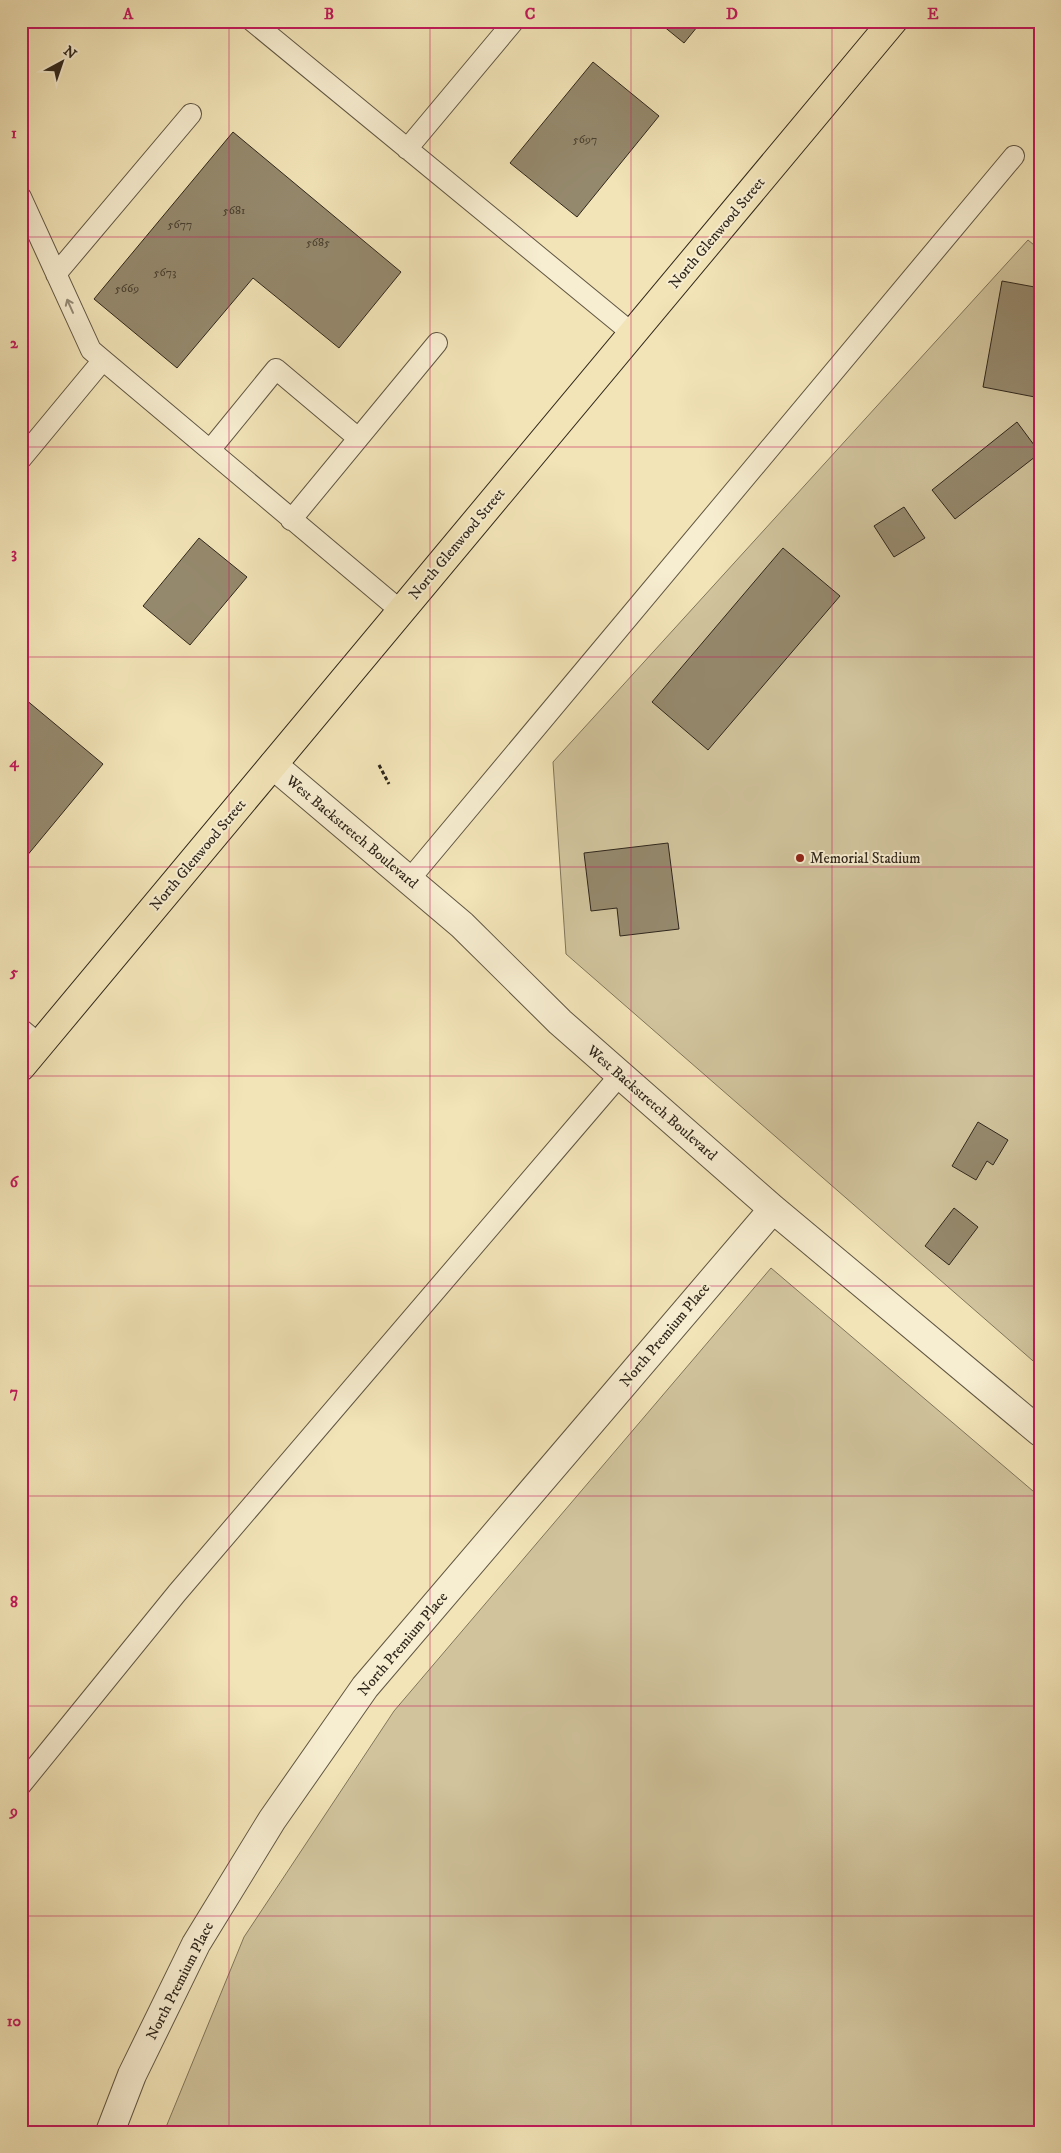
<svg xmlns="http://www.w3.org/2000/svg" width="1061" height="2153" font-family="'IM FELL DW Pica',serif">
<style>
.green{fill:#d1c49d;stroke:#80765c}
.building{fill:#95896d;stroke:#30271c}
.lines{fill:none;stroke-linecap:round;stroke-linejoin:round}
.lane-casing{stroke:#605643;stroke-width:22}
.street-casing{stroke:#605643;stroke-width:30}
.primary-casing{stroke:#30271c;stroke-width:30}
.path{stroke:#30271c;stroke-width:3;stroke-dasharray:4 2.5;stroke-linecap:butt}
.lane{stroke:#f7edd0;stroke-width:20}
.street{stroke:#f7edd0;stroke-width:28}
.primary{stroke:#f2e4b7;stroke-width:28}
.oneway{stroke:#948a76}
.grid{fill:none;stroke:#c2185b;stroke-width:1;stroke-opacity:0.55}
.poi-dot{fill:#8f2418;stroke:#f7edd0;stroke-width:2}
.labels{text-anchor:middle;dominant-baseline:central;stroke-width:4;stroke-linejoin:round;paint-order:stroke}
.number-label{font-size:12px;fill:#494030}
.street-label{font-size:15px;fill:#30271c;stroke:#f7edd0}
.poi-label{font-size:15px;fill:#30271c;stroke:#f7edd0;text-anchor:start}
.neatline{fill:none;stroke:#c2185b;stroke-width:2}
.grid-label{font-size:16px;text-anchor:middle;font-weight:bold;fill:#c2185b}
</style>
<rect width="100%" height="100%" fill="#f2e4b7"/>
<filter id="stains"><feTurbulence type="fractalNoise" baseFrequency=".004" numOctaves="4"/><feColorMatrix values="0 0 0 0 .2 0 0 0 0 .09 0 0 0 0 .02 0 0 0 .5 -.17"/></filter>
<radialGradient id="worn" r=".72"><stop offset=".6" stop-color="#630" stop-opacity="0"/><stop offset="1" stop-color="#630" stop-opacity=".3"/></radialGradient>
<path class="green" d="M1028 240 1040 250V1367L566 954 553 762Z
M771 1268 1040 1497V2132H164L244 1937 394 1711Z"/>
<path class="building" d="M657 21H702L684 43Z
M593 62 659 116 577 217 510 163Z
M233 132 401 272 339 348 253 278 177 368 94 299Z
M1002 281 1040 288V398L983 387Z
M1017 422 1040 453 955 519 932 490Z
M904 507 925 538 894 557 874 526Z
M199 538 247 577 190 645 143 606Z
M783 548 840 596 708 750 652 702Z
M25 699 103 764 21 863V705Z
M668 843 679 929 620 936 617 908 591 911 584 853Z
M978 1122 1008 1140 993 1165 987 1161 976 1180 952 1166Z
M954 1208 978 1227 949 1265 925 1246Z"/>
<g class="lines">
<defs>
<path id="lane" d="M252 21 633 334
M407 149 514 21
M21 197 91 350 401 611
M56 274 191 114
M210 450 276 369 358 438
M21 459 103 360
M291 520 437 343
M409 880 1014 156
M21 1029 40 1045
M21 1785 177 1593 620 1075"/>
<path id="street" d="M273 765 462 925 560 1022 773 1209 1040 1432
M110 2132 132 2075 196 1944 272 1820 365 1687 773 1209"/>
<path id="primary" d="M21 1067 893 21"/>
</defs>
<use href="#lane" class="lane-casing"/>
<use href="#street" class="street-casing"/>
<use href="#primary" class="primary-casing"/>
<path class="path" d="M379 765 389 784"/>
<use href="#lane" class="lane"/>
<use href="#street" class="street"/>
<use href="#primary" class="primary"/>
</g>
<defs><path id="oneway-shaft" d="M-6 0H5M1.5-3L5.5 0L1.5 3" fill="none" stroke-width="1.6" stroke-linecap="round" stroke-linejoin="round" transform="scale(1.25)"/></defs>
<use class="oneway" href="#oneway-shaft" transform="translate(70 306) rotate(-114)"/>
<path class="grid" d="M229 21V2132M430 21V2132M631 21V2132M832 21V2132M21 237H1040M21 447H1040M21 657H1040M21 867H1040M21 1076H1040M21 1286H1040M21 1496H1040M21 1706H1040M21 1916H1040"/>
<circle class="poi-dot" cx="800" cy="858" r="5"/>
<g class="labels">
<g class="number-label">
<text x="585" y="139">5697</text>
<text x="234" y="210">5681</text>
<text x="180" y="224">5677</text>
<text x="318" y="242">5685</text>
<text x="165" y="272">5673</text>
<text x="127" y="288">5669</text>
</g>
<g class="street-label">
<text transform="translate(717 233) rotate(-50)">North Glenwood Street</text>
<text transform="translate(457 544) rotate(-50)">North Glenwood Street</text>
<text transform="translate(352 832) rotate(40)">West Backstretch Boulevard</text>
<text transform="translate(198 855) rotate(-50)">North Glenwood Street</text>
<text transform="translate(652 1103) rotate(41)">West Backstretch Boulevard</text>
<text transform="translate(665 1335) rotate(-50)">North Premium Place</text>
<text transform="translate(403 1644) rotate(-50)">North Premium Place</text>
<text transform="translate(180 1981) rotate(-63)">North Premium Place</text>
</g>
<g class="poi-label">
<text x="810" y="858">Memorial Stadium</text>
</g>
</g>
<rect width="1061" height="2153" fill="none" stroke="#f2e4b7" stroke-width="55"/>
<g transform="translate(62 62) rotate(40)" stroke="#f7edd0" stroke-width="4" paint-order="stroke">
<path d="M0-4L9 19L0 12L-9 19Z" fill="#30271c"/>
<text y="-8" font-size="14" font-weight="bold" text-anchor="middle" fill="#30271c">N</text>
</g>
<rect x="28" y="28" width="1006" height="2098" class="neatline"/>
<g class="grid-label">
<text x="128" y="19">A</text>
<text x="329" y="19">B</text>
<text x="530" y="19">C</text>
<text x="732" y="19">D</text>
<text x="933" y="19">E</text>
<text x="14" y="138">1</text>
<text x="14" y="348">2</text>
<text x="14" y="558">3</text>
<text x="14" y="767">4</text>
<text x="14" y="977">5</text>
<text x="14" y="1187">6</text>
<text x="14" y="1397">7</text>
<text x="14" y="1607">8</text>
<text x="14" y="1816">9</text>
<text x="14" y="2026">10</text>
</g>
<rect width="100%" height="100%" filter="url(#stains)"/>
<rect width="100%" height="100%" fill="url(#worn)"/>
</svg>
